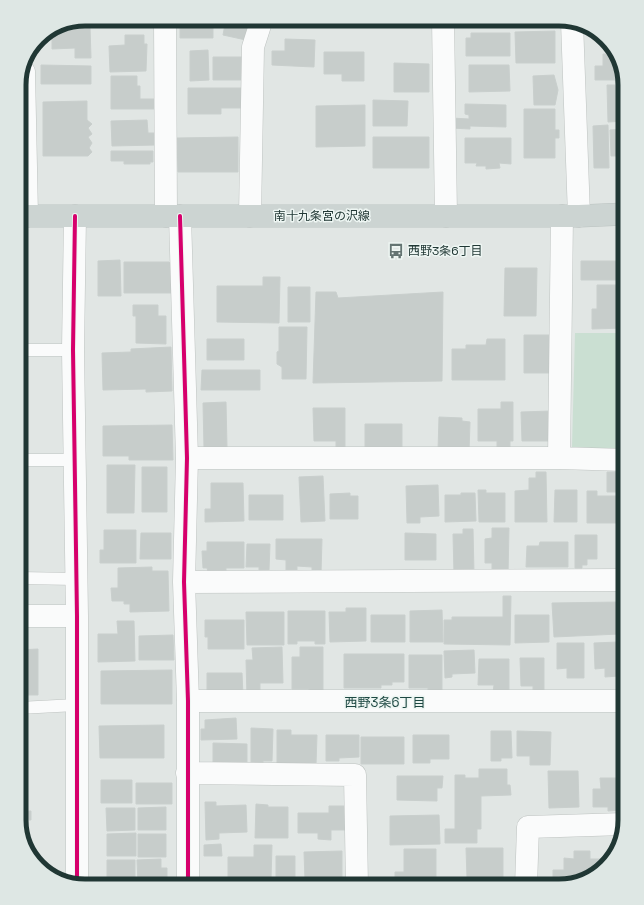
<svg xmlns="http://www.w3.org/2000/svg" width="644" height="905" font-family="'Space Grotesk','Noto Sans JP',sans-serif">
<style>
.green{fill:#cadfd2}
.building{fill:#c7cdcb;stroke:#c9cfcd}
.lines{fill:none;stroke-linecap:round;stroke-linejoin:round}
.lane-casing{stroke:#bec3c1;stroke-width:13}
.street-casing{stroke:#bec3c1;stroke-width:23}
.primary-casing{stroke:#bbc3c1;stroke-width:23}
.lane{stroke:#fafbfb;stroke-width:12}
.street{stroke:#fafbfb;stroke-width:22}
.primary{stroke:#ccd4d2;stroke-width:22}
.cycleway-casing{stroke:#eef6f3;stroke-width:6}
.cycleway{stroke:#d6006c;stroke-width:4}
.labels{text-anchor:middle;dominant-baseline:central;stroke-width:3;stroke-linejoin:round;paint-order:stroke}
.street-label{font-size:12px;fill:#203734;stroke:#eef6f3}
.poi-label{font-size:12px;fill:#203734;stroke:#eef6f3;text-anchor:start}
.neighbourhood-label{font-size:13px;fill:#1d4842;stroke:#eef6f3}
.rim{fill:none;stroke:#203734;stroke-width:5}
</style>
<rect width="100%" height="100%" fill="#e1e6e4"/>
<path class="green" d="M575 333H625V450L578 451 572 447Z"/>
<path class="building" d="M180 19H213V38H180Z
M226 19H250L246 40 223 35Z
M477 19H506V22H477Z
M63 27H90L91 58H75V48L52 49V32Z
M555 31V63H516L515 32Z
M471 33H510V56H466V38H471Z
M598 34 608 44H598Z
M125 35H144V44H147L146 71 110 72 109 46 125 45Z
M285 39 315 40 314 67 272 65V51H285Z
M208 50 209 80 190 81V51Z
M324 52H364V81H342V74H324Z
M603 54H617L624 80H595V66H603Z
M213 57H242V80H213Z
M394 63 429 64V92H394Z
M41 65 91 66V84H41Z
M469 65H509L510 91 469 92Z
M554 75 558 90 555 105H534L533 76Z
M111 76H137V86H140V99H154L155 109H111Z
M607 85H625V121L608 122Z
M188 88H241V108H221V114H188Z
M373 100 408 101 407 126H373Z
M87 101V120L92 124 88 128 92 134 88 137 92 143 89 148 92 152 88 156H43V102Z
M465 104 506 105V127L470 126V129L451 128V118L469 119V115L465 114Z
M365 105V146L316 147V106Z
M524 109H555V130H559V138H555V158H524Z
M147 120 148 133H156V145L112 146 111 121Z
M608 125 609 168H594L593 126Z
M625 129V156H611L610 130Z
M238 137V172H178L177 138Z
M373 137H429V168H373Z
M465 138H511V164L499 163 500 168 486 169V166H476L477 163H465Z
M111 151H153V162H150V164H124V161H111Z
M120 260 121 296H98V261Z
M581 261H625V280H581Z
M124 262H169L174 268V293H124Z
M505 268H537L536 316H504Z
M263 277H280L279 323 217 322V286H263Z
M597 285H625V328L592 329V309H597Z
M288 287H310V322H288Z
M19 290H21V333H19Z
M316 292H336L338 298 443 292 442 381 313 383Z
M133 305H158V316H166V344L136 343V316H133Z
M279 327H307L306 379H282V367L277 364V352L279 351Z
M524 335H551L550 373H524Z
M207 339H244V360H207Z
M487 339H505V380H452V349H466V345H486Z
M171 347 172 391 146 392V389L103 390 102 353 131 352V349Z
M202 370H260V390H201Z
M226 402 227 448H204L203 403Z
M501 402H513V441H510V448H497V441H478V409H501Z
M313 408H345V452H336V441H314Z
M551 411 552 441H522L521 412Z
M439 417 462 418V421L470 422 469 452 438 451Z
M365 424H402V452H365Z
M172 425 173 460H129V456H103V426Z
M107 465H135L134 513H107Z
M142 467H167V512H142Z
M536 472H546L547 522H515V491L529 490V478H536Z
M607 472H621V492H607Z
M323 476 325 521 301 522 299 477Z
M211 483H243L244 521 205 522V509H211Z
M438 485 439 516 420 517V523H407L406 486Z
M478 490H486V493H505V522H479Z
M555 490H577V522H554Z
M587 491H597V496H619L618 523H587Z
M350 493V496H358V519H330V494Z
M461 493H475L476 521 445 522V495H461Z
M249 495H283V520H249Z
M492 528H509L508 575H492V563H485V539L492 538Z
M463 529H473L474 574H454L453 534H463Z
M104 530H136V563H100V550H104Z
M141 533H171V559H140Z
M405 533 436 534V560H405Z
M575 535H597V559H587V565H582V568H575Z
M276 539H322L321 573H312V567L297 566V570H286V560L276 559Z
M207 542H244V568H226V572H208L207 568H203L202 551H207Z
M540 542H568V567H526L527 546H539Z
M247 544H270L269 570H259V567H246Z
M152 567V571H168L169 611 130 612V604H124V601H112L111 588H118V568Z
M503 596H511L510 645 444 644V620H452V617H503Z
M620 602 619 634 554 637 552 603Z
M346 608H366V641L330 642 329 612H346Z
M442 610 443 642H410V611Z
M288 611H325V644H315V641H297V644H288Z
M246 612H284V645H247Z
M371 615H405V642H371Z
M515 615H549V642L515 643Z
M205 620H244V649H208V637H205Z
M117 621H134L135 661 98 662V634H118Z
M173 635 174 660H139V636Z
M618 642 619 676 605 677V668L595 669 594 643Z
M557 643H584V678H567V668L557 669Z
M282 647 283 683H260V697H247L246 660H253L252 648Z
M300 647H323V695H309V689H292V657H300Z
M38 649V695H19V650Z
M474 650 475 673 452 674V677L445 678 444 651Z
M344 654H404V682H392V685H381V688H344Z
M409 655H442V691H428V688H409Z
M520 658H544V690L533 691V686H521Z
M479 659H509V693H493L494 685H478Z
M172 670V704H101V671Z
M207 673H242L243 696H207Z
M236 718 237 739 201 740V729H205V720Z
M164 725V758H100L99 726Z
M251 728 273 729 272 761H263V764H251Z
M277 730H291V735H317L316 765 277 764Z
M491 731H511L512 758H501V761H491Z
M517 731 551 732 550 765H530V756H517Z
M326 735H359V757L339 758V761H326Z
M413 735H449V759H430V763H413Z
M19 737H27L26 811H31V820H26V846L19 820Z
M361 737H404V764H361Z
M213 743 247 744V763L213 765Z
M479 769H507V785H510L511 795 481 796V829H477V843H445V829H455V775H465V778H479Z
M548 771H578L579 807 549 808Z
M397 776H443L442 788H437V801L397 800Z
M600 778H625V813H620V810L608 811V807H593V789H601Z
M101 780H132V803H101Z
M136 783H172V804H136Z
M205 802H216V806L246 805 247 832 219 833V839L206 840Z
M256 804 268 805V807H288V838H255Z
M329 806H348V830H331V840L318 839V833H298V813H329Z
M166 807V830H138V808Z
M106 808H135V830L107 831Z
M439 815 440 844 390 845V816Z
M136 833V856H107V834Z
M138 834H166V857H138Z
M221 844 222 856H204V845Z
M254 845H272L271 879 228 878V857H254Z
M466 848H503V878H467Z
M404 849H436V881H415V884H395V872H404Z
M342 851V879L305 880 304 852Z
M574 851H590V859H610L592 877 564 885 553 884V870H564V858L574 859Z
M276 856H295V878H276Z
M161 859V868H167V883H138L137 860Z
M107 860H135V883H107Z
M257 882H279V886H257Z"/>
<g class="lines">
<defs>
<path id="lane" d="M19 350H73
M19 460H75
M19 578 76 579
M19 708 76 705"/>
<path id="street" d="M165 19 166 216
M443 19 446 216
M572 22 579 216
M24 72 27 216
M75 216 73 350 77 616V885
M180 216 187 458 184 582 188 701V886
M250 216 253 47 262 19
M187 458H559L625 460
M559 458 562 216
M184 582 625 580
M19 616H77
M188 701H625
M187 773 355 775 357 886
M526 886 528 827 624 824"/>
<path id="primary" d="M19 216H579L625 214"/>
</defs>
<use href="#lane" class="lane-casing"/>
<use href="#street" class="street-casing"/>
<use href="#primary" class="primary-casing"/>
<use href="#lane" class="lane"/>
<use href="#street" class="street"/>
<use href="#primary" class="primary"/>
<defs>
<path id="cycleway" d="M75 216 73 350 77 616V885
M180 216 187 458 184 582 188 701V886"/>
</defs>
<use href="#cycleway" class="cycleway-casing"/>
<use href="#cycleway" class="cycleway"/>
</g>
<defs>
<symbol id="bus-bare" viewBox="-9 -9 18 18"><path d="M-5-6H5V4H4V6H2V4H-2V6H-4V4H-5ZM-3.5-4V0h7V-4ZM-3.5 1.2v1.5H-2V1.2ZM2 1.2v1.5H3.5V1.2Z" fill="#647472" stroke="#eef6f3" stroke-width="2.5" paint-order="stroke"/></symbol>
</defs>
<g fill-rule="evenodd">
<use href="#bus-bare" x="385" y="240" width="22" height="22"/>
</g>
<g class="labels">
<g class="street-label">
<text x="322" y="216">南十九条宮の沢線</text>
</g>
<g class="poi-label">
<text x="408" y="251">西野3条6丁目</text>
</g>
<g class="neighbourhood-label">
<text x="385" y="702">西野3条6丁目</text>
</g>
</g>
<path d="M0 0H644V905H0ZM85 26H559A59 59 0 0 1 618 85V820A59 59 0 0 1 559 879H85A59 59 0 0 1 26 820V85A59 59 0 0 1 85 26Z" fill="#dee7e4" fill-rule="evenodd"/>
<path class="rim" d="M85 26H559A59 59 0 0 1 618 85V820A59 59 0 0 1 559 879H85A59 59 0 0 1 26 820V85A59 59 0 0 1 85 26Z"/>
</svg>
